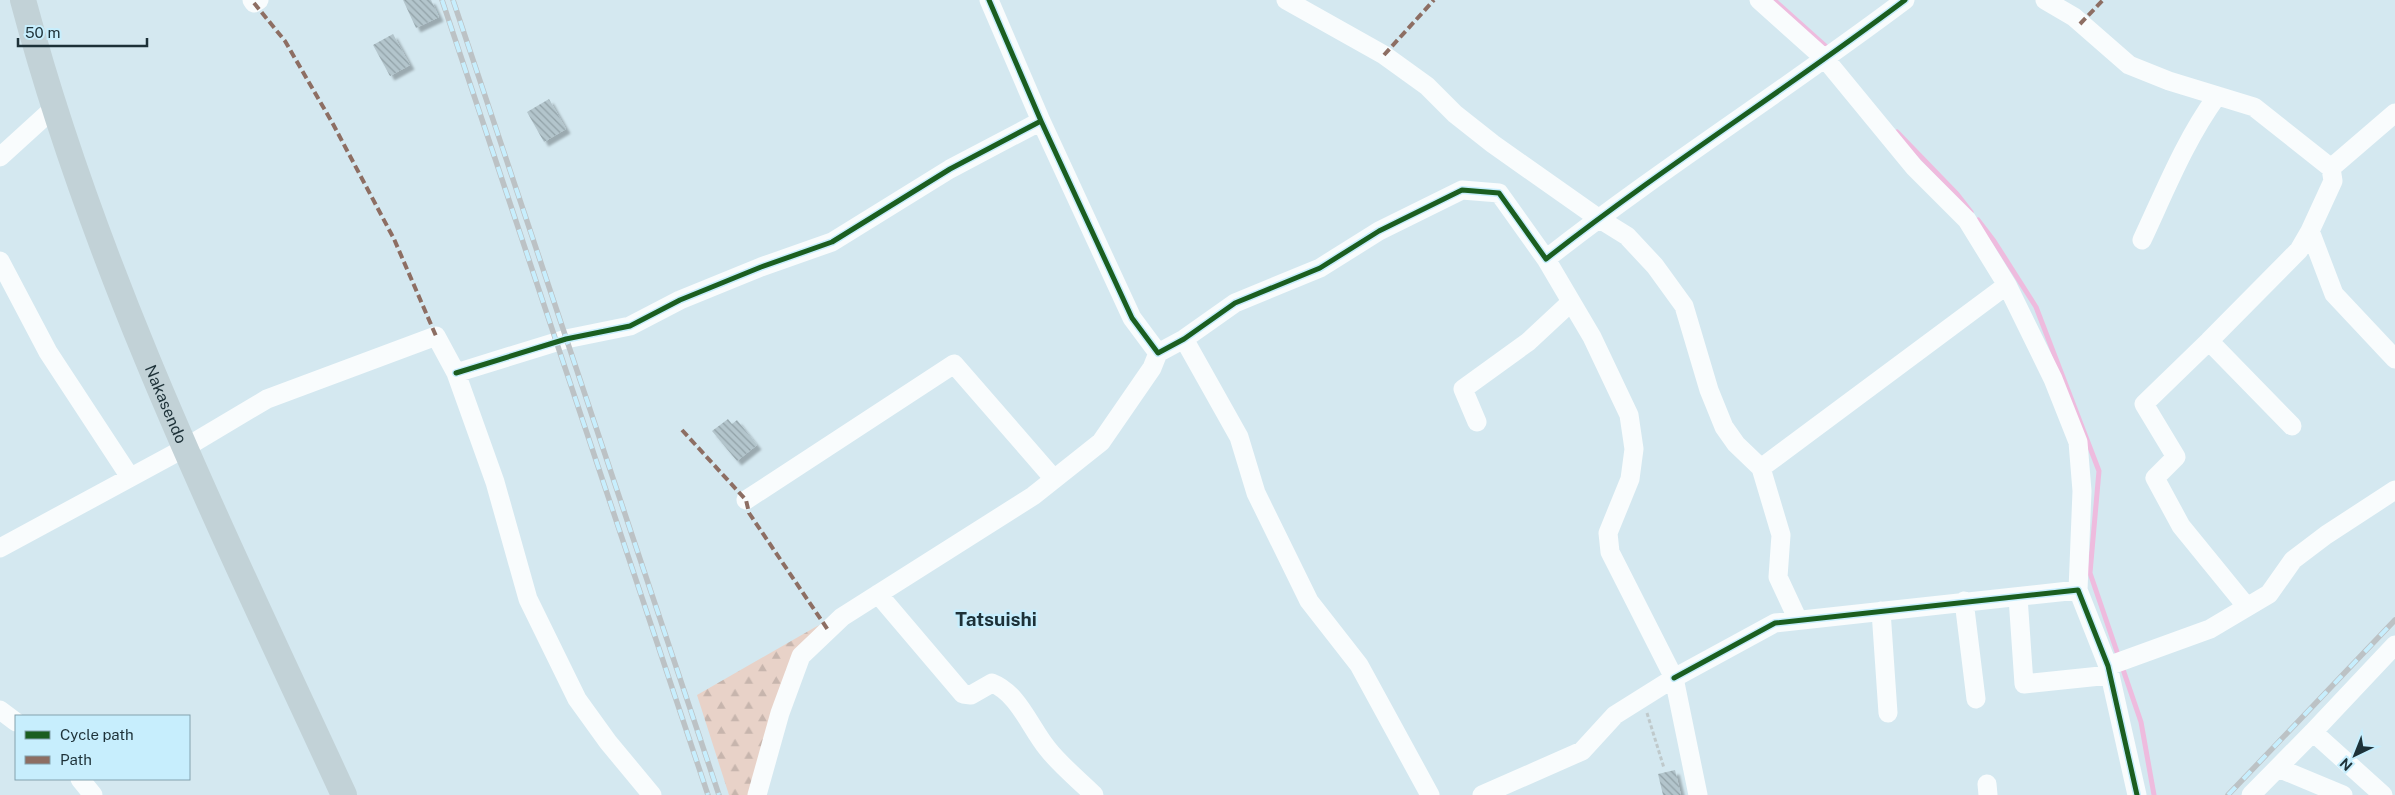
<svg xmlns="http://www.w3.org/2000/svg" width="2395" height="795" font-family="'Public Sans',sans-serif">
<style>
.forest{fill:url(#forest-firs)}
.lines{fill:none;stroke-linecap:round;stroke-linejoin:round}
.stream{stroke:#eebbde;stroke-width:5}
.building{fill:url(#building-back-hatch);filter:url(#shadow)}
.path{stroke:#bfc9cb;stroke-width:3;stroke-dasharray:4 2.5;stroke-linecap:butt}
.minor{stroke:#f9fcfd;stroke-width:19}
.highway{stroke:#c2d2d7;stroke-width:26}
.rail-casing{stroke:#bcc2c5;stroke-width:5.5}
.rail{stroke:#c7eefd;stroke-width:4;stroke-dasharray:11;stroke-linecap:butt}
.quiet{stroke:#8d6e63;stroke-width:4;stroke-dasharray:8 4;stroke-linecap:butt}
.cycleway-casing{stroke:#c7eefd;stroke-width:8}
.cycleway{stroke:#1b5e20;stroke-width:5}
.labels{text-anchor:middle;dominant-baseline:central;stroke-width:4.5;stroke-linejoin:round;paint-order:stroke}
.street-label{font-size:16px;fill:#1d3138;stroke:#c7eefd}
.quarter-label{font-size:19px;font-weight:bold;fill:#1d3138;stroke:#c7eefd}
</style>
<defs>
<pattern id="forest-firs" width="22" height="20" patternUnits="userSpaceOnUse" patternTransform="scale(1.25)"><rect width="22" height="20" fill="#e8d2c8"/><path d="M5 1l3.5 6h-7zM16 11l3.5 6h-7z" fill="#c7b5ad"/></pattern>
<pattern id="building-back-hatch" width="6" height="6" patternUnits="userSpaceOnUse" patternTransform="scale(1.25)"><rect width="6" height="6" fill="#b3c5cc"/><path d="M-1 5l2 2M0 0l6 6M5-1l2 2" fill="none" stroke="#91a1a7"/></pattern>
<filter id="shadow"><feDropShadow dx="4.5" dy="4.5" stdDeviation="1" flood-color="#0004"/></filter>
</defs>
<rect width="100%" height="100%" fill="#d4e8f0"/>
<path class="forest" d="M819 625 808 638 751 795H729L697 695Z"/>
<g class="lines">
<path class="stream" d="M1774 0 1830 50
M1897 132 1957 194 1971 212
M1978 220 1994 241 2036 307 2099 471 2090 573 2141 722 2154 795"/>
</g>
<path class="building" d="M403 0H431L439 17 416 28Z
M393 34 410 65 390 76 373 45Z
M549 99 566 129 544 142 527 112Z
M728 419 732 424 737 420 757 445 737 461 712 431Z
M1675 770 1681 795H1663L1658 774Z"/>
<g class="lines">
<path class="path" d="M1647 713 1664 768"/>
<path class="minor" d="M252 0 254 3 259 0
M989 0 1041 121 1132 318 1158 353 1184 339 1235 303 1320 268 1379 231 1462 190 1499 193 1546 259C1662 168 1787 89 1905 0
M1286 0 1384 55 1427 86 1455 114 1493 144 1598 218 1627 236 1655 266 1684 306 1709 390 1724 427 1736 444 1761 468 1781 535 1778 577 1798 620
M1759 0 1826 60 1914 167 1967 220 2007 285 2053 379 2078 442 2082 491 2078 590 2108 666 2137 795
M2045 0 2074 17 2129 65 2169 81 2254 107 2331 168 2333 181 2310 231 2334 294 2395 359
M0 157 55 107
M2331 168 2395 113
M2142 240C2165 191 2185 140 2217 96
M1546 259 1592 337 1629 415 1634 449 1630 479 1608 533 1610 552 1674 678 1698 795
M0 261 48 352 130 477
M1184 339 1239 437 1256 493 1309 601 1359 665 1430 795
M2209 341 2144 404 2176 457 2155 478 2181 526 2247 607
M456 373 566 339 630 326 680 300 761 267 832 242 950 169 1041 121
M1477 422 1463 389 1528 342 1571 302
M2292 426 2209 341 2299 250 2310 231
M1761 468 2007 285
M746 500 954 364 1054 479
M0 548 183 449 267 399 436 336 456 373 495 482 528 599 577 699 608 742 652 795
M878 594 963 694 971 695 992 683C1018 693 1030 727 1047 748 1060 765 1079 780 1094 795
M2018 597 2024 684 2110 675
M1964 601 1976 699
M1881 611 1888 713
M2108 666 2210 629 2269 594 2293 560 2326 535 2395 490
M0 710 16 722
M2313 732 2395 645
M2278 768 2343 795
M80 779 93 795
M1987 784 1988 795
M757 795 780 713 801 656 842 617 1033 496 1101 442 1152 368 1158 353
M1482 795 1582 751 1615 715 1674 678 1775 623 2078 590
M2251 795 2313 732 2383 795"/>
<path class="highway" id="s1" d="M23 0C97 278 224 535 344 795"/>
<defs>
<path id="rail" d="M442 0 708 795
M453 0 719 795
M2228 795 2395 620"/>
</defs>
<use href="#rail" class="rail-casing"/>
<use href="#rail" class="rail"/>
<path class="quiet" d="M254 3 285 41 333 124 394 239 436 336
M2080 24 2103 0
M1384 55 1434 0
M682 430 746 500 749 513 828 630"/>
<defs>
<path id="cycleway" d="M989 0 1041 121 1132 318 1158 353 1184 339 1235 303 1320 268 1379 231 1462 190 1499 193 1546 259C1662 168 1787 89 1905 0
M456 373 566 339 630 326 680 300 761 267 832 242 950 169 1041 121
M1674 678 1775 623 2078 590 2108 666 2137 795"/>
</defs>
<use href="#cycleway" class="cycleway-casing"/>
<use href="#cycleway" class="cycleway"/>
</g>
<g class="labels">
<g class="street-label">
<text stroke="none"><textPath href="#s1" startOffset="429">Nakasendo</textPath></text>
</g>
<g class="quarter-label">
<text x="996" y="619">Tatsuishi</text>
</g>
</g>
<rect x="15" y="715" width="175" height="65" fill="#c7eefd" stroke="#83a2ae"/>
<rect x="25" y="731" width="25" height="8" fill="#1b5e20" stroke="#83a2ae"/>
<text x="60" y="740" font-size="15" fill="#1d3138">Cycle path</text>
<rect x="25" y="756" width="25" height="8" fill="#8d6e63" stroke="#83a2ae"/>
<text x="60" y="765" font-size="15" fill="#1d3138">Path</text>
<g transform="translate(2355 755) rotate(223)" stroke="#c7eefd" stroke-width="4" paint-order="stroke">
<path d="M0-4L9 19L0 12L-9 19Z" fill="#1d3138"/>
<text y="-8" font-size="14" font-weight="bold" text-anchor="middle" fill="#1d3138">N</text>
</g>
<path d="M18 38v8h129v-8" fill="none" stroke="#1d3138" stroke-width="2.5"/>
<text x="25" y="38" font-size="15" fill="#1d3138" stroke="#c7eefd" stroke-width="4" paint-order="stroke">50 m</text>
</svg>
